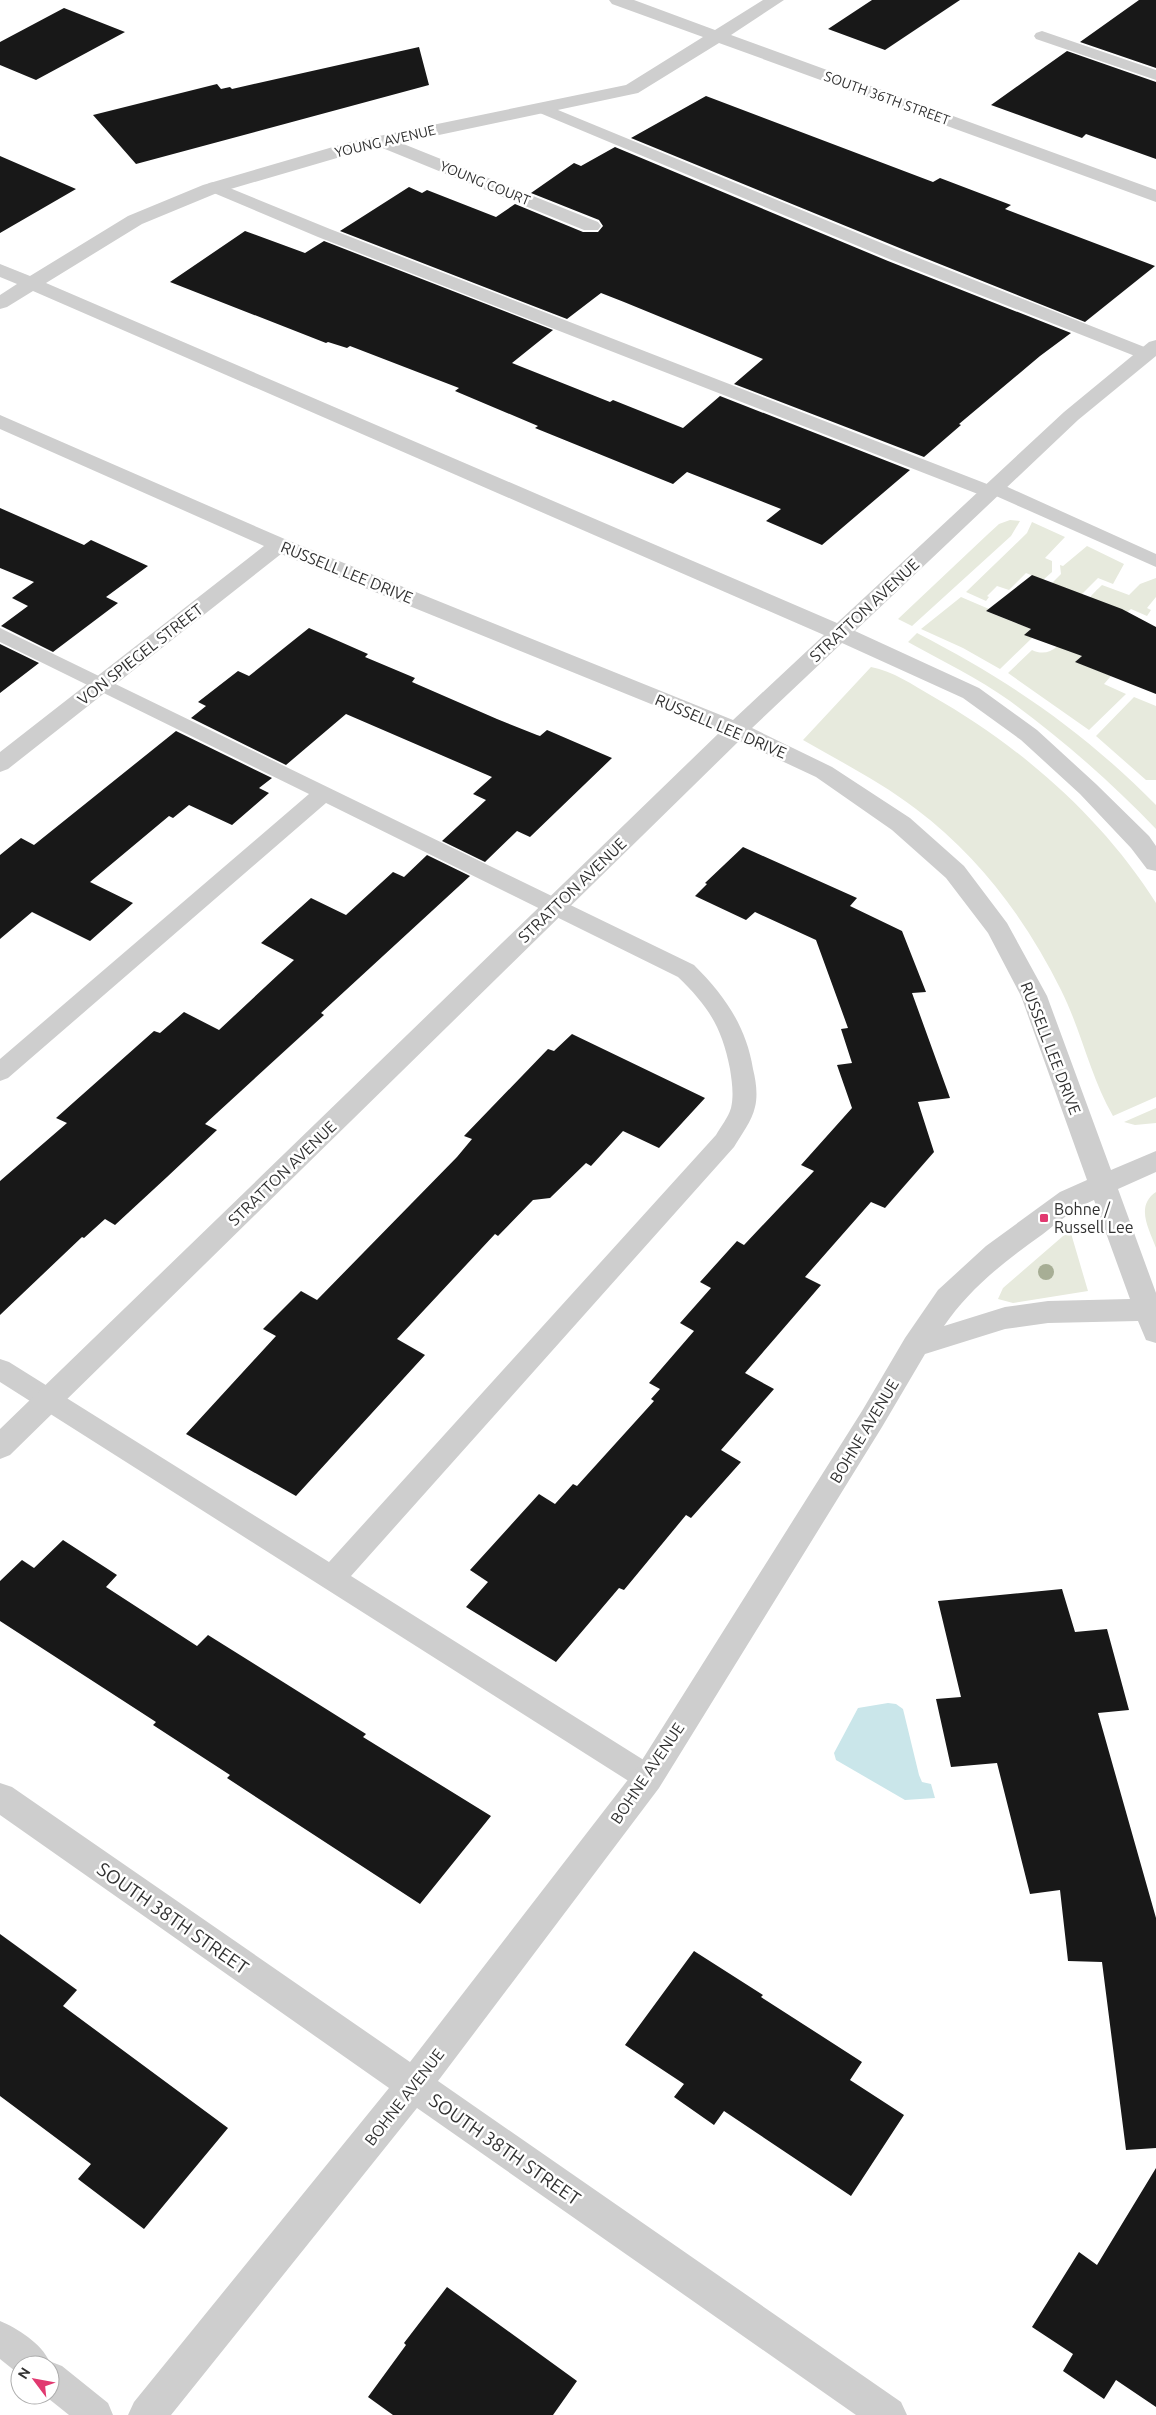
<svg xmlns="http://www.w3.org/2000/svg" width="1156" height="2415" font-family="Ubuntu,sans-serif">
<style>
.green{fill:#e7eadd}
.water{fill:#cae6ea}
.building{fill:#181818}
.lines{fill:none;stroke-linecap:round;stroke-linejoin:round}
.lane{fill:#cecece;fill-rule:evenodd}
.street{fill:#cecece;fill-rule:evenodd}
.tree{fill:#a7ae95}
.poi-dot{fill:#e13970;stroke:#fff;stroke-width:2}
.labels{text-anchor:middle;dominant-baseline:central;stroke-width:5;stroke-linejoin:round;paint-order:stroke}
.far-street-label{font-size:14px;fill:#313131;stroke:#fff}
.street-label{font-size:16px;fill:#313131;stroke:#fff}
.poi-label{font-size:16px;fill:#313131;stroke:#fff;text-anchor:start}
.near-street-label{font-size:19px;fill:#313131;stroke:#fff}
</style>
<rect width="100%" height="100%" fill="#fff"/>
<path class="green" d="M1010 520 1020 521 1011 536 912 626 898 619 987 535 999 524Z
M1032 522 1065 537 1045 558 1052 561V572L1043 580 1026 573 1009 590 997 586 987 596 989 597 986 601 966 592 1027 533Z
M1087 546 1124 564 1113 584 1098 578 1080 596 1052 583 1061 574 1060 565 1063 566Z
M1156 578V597L1147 608 1151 610 1147 616 1131 609 1116 621 1076 662 1111 676 1104 684 1126 694 1089 730 1008 673 1032 650C1061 664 1075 617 1089 599 1092 594 1098 589 1102 585L1129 595 1140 584Z
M961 597 989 609 986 611 1031 629 1025 635 1032 638 1000 669 963 648 921 629Z
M917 633C1010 681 1083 731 1156 805V829C1112 783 1062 739 1010 701 978 678 942 661 908 642Z
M871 667C893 671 913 685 932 696 1020 746 1102 817 1156 903V1097L1113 1116C1090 1076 1082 1032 1061 990 1027 921 979 856 916 809 881 782 841 762 803 740Z
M1134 697 1156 706V780H1146L1096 736Z
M1156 1108V1123L1135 1125 1124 1122Z
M1156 1192V1248C1149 1229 1135 1206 1156 1192Z
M1070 1230 1088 1291 1013 1303 998 1299 1003 1288Z"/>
<path class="water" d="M888 1703 896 1704 903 1709 919 1775 922 1782 931 1784 935 1798 905 1800 836 1760 834 1753 858 1708Z"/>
<path class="building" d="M872 0H960L885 50 828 29Z
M1139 0H1156V68L1080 42Z
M64 8 125 32 36 80 0 65V42Z
M419 47 429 85 136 164 93 115 217 84 221 89 230 87 232 89Z
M1067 51 1156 82V159L1086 134 1082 138 991 105Z
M706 96 933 182 940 178 1011 205 1005 209 1155 266 1085 322 902 249 631 138Z
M615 147 888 261 1071 333 1040 356 959 424 961 425 924 457 734 384 763 359 624 302 601 293 567 319 340 231 409 187 422 193 427 190 496 217 515 204 583 232H598L603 226 599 220 531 193 574 163 581 166Z
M0 156 76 189 0 233Z
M245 231 305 253 324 241 553 330 512 363 610 402 613 400 683 428 720 396 910 470 822 545 766 521 781 509 687 472 673 484 535 428 538 426 455 391 459 388 350 346 347 348 328 342 326 343 170 282Z
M0 508 84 545 91 540 148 566 106 597 118 603 53 652 1 626 28 606 12 598 34 582 0 568Z
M1032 575 1122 609 1156 627V694L1075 662 1082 656 1024 635 1031 629 986 611Z
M309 628 368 654 365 657 415 678 412 682 497 719 537 735 540 736 547 730 612 758 530 837 517 831 485 862 442 841 486 800 473 794 492 777 346 714 286 765 191 718 206 706 198 702 238 671 249 676Z
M0 644 39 663 0 693Z
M176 731 272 778 259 788 269 793 232 825 189 805 173 818 169 816 90 882 133 903 90 941 32 912 0 939V855L21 838 34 845Z
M743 847 857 898 850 906 902 931 926 992 912 993 950 1098 918 1102 934 1152 885 1208 871 1202 805 1277 821 1285 745 1373 774 1389 721 1450 741 1462 691 1518 686 1515 624 1590 619 1588 556 1662 466 1607 488 1582 470 1570 539 1494 555 1504 573 1484 577 1486 654 1401 651 1399 660 1389 649 1383 694 1331 680 1323 711 1288 700 1282 737 1241 744 1245 814 1171 801 1165 852 1108 837 1065 852 1063 841 1029 848 1028 816 940 755 912 746 920 695 896 707 884 705 883Z
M427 855 470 876 321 1013 324 1015 205 1124 217 1130 167 1177 115 1225 105 1219 84 1238 82 1237 0 1315V1181L67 1123 56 1118 154 1031 160 1033 184 1012 219 1030 294 960 261 943 311 898 346 915 393 872 404 877Z
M572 1034 705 1098 659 1148 623 1131 591 1166 586 1163 550 1198 533 1200 498 1236 495 1234 397 1339 425 1355 296 1496 186 1434 276 1336 263 1329 301 1291 317 1300 457 1157 472 1139 464 1136 548 1049 554 1051Z
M63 1540 117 1575 106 1587 197 1646 208 1635 366 1734 363 1737 491 1816 420 1904 227 1778 230 1775 153 1725 156 1722 0 1621V1581L22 1560 34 1568Z
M1062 1589 1075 1632 1107 1629 1129 1710 1098 1713 1156 1918V2148L1126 2150 1102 1962 1068 1961 1060 1890 1030 1894 997 1763 951 1767 936 1699 961 1697 938 1601Z
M0 1934 77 1990 63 2006 228 2128 144 2229 78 2179 91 2164 0 2096Z
M694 1951 763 1995 761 1997 862 2062 850 2080 904 2115 851 2196 724 2111 714 2125 674 2097 684 2084 625 2045Z
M1156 2168V2407L1116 2380 1104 2399 1063 2371 1073 2354 1032 2327 1079 2252 1097 2265Z
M447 2287 577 2381 553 2415H393L368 2397 406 2345 404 2343Z"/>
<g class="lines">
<path class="lane" d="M1042 31 1156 70V80L1036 39 1034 36 1036 33Z
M541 103 901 251 1152 350 1155 354 1152 358H1140L889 259 535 111 533 108 535 105Z
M215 182 330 229 987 484 994 482 1001 484 1156 554V567L996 496H983L318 237 209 191 206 187 209 183Z
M0 628 694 965C725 996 746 1026 753 1069 756 1081 758 1095 755 1107 752 1121 741 1135 734 1147L351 1576 658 1769 663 1778 658 1787 648 1791 638 1787 0 1382V1359L9 1362 329 1562 716 1135C721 1126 728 1118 731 1108 734 1095 732 1082 730 1069 722 1027 708 1006 678 977L326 803 8 1078 0 1081V1059L309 794 0 642Z
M0 2321C17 2328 42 2344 49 2361L62 2366 108 2403 113 2415H69L44 2395H50V2365H20V2375L0 2359Z"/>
<path class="street" d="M609 0H634L715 30 763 0H784L731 35 1156 190V202L719 43 638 93 401 143 598 222 601 226 598 230H584L380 147 354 153 217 193 142 224 46 283 837 623 1064 412 1149 342 1156 340V356L1078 420 855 631 979 688 1037 730 1096 784 1149 836 1156 846V871L1147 869 1131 848 1080 794 1021 740 963 698 842 643 752 728 832 767 910 818 964 866 1007 923 1047 996 1111 1170 1156 1151V1172L1118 1189 1156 1293V1343L1146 1340 1138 1321 1048 1323 1005 1329 925 1354 882 1427 659 1788 438 2081 901 2402 907 2415H856L417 2108 171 2415H128L134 2402 389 2088 0 1815V1783L12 1787 410 2062 637 1768 862 1411 905 1338 938 1290 986 1246 1060 1192 1087 1180 1021 996 988 933 946 878 892 830 816 777 739 741 10 1455 0 1459V1429L720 732 281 554 8 769 0 772V752L264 546 0 429V415L287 540 733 720 824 635 33 291 7 307 0 309V295L17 284 0 277V264L30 276 128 216 203 185 350 142 626 85 703 37 612 4ZM1094 1200 1130 1299 1048 1301 1005 1307 944 1326C970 1288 1006 1260 1043 1234 1059 1221 1075 1208 1094 1200Z"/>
</g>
<circle class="tree" cx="1046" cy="1272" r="8"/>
<rect class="poi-dot" x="1039" y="1213" width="10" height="10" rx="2.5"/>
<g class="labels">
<g class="far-street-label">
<text transform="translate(887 98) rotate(20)">SOUTH 36TH STREET</text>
<text transform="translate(385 141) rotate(-13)">YOUNG AVENUE</text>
<text transform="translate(485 183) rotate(22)">YOUNG COURT</text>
</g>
<g class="street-label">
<text transform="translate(347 572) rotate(22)">RUSSELL LEE DRIVE</text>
<text transform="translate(864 610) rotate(-43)">STRATTON AVENUE</text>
<text transform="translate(140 654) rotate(-38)">VON SPIEGEL STREET</text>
<text transform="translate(721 726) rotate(23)">RUSSELL LEE DRIVE</text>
<text transform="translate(572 890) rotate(-44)">STRATTON AVENUE</text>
<text transform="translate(1051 1048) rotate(69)">RUSSELL LEE DRIVE</text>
<text transform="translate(282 1173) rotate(-44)">STRATTON AVENUE</text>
<text transform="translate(864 1431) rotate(-59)">BOHNE AVENUE</text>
<text transform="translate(647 1773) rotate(-56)">BOHNE AVENUE</text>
<text transform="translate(404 2097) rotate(-52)">BOHNE AVENUE</text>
</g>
<g class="poi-label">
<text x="1054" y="1209">Bohne /<tspan x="1054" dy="18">Russell Lee</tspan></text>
</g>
<g class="near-street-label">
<text transform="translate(173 1918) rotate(35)">SOUTH 38TH STREET</text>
<text transform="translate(505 2149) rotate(35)">SOUTH 38TH STREET</text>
</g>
</g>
<g transform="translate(35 2380) rotate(302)"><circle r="24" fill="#ffffff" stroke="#adadad"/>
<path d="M0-4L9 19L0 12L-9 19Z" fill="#e13970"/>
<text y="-8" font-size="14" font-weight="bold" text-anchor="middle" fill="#313131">N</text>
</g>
</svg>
